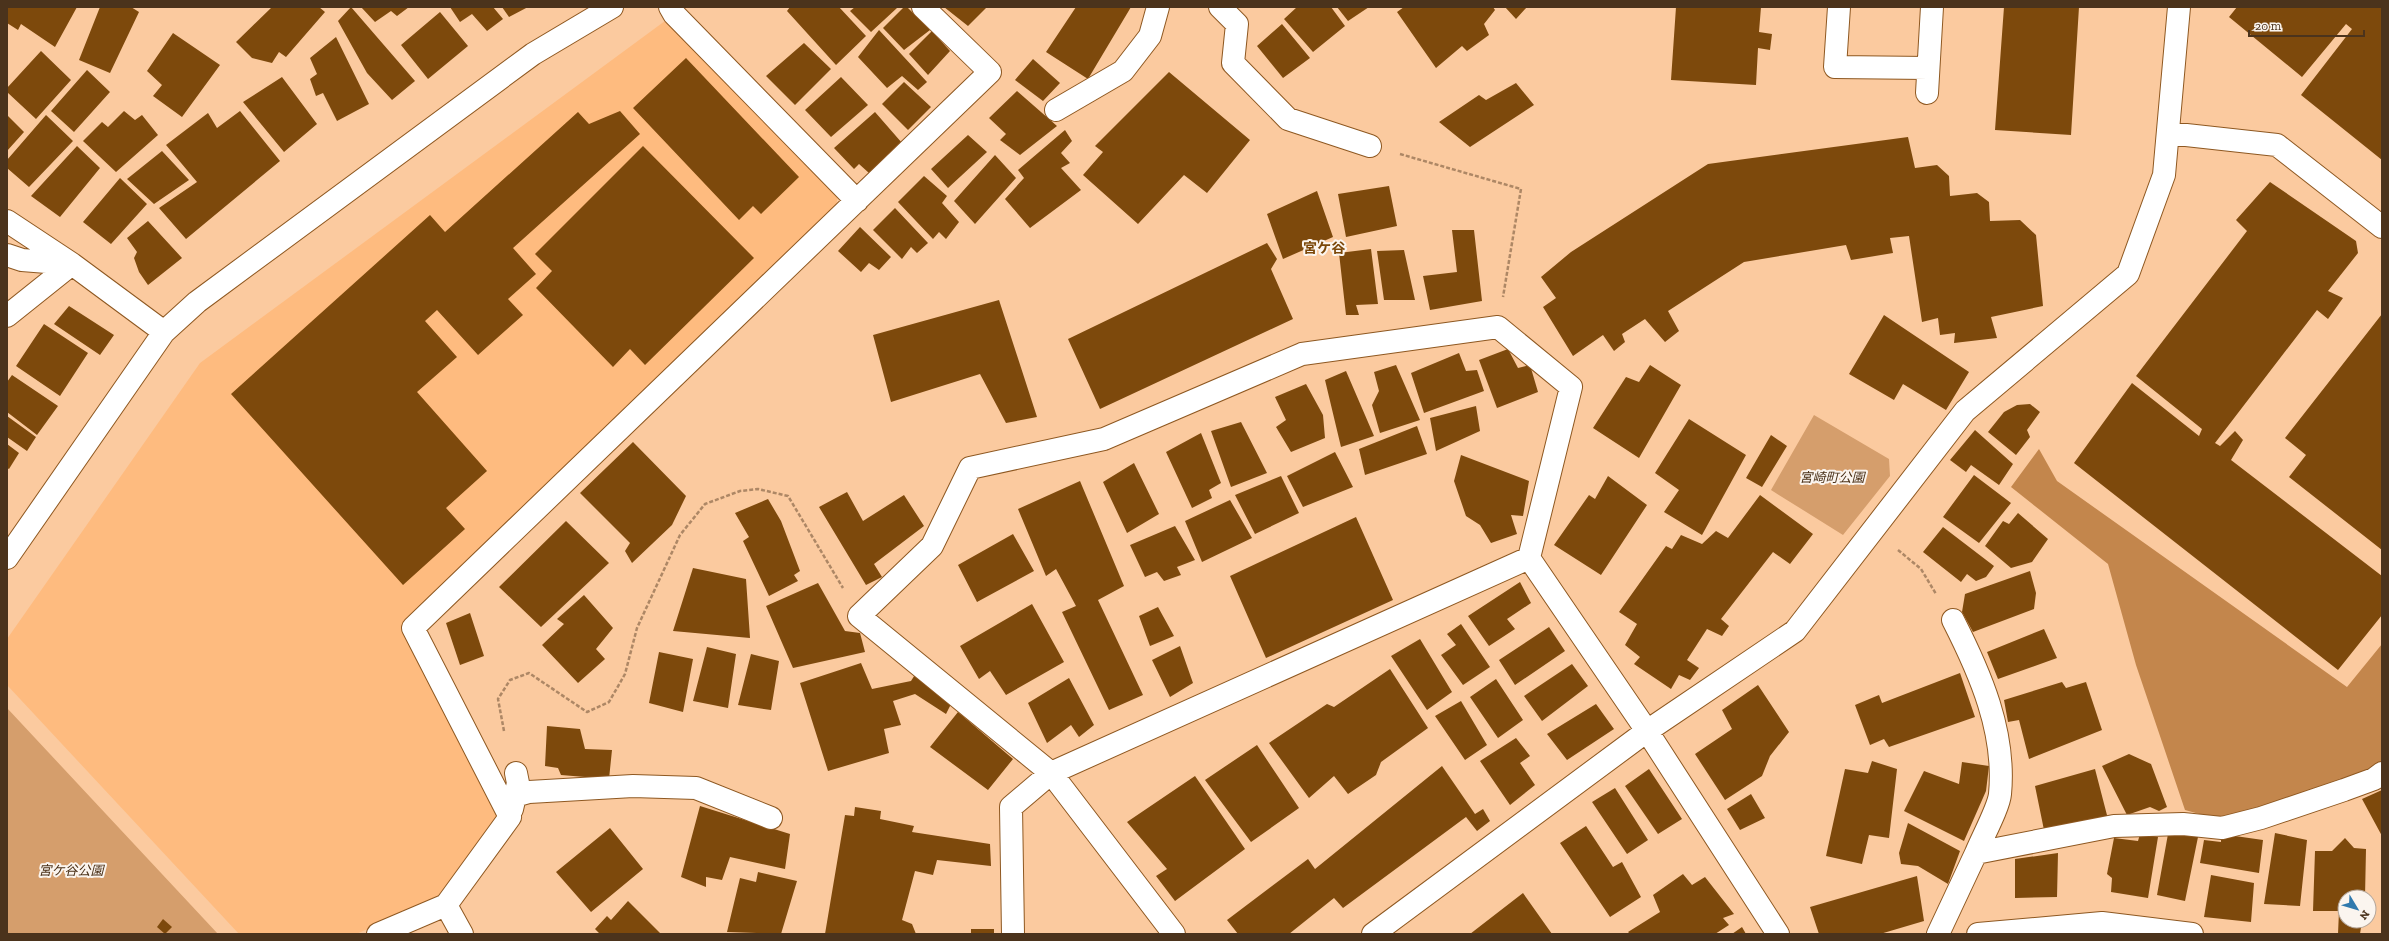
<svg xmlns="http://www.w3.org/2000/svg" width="2389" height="941" font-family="'Zilla Slab','Noto Sans JP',serif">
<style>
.built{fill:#febb7f}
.green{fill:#d59e6c}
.forest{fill:#c3864c}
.building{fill:#7d490c}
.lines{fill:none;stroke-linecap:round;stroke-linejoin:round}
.minor-casing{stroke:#8e5821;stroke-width:24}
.path{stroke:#ad8765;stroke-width:2.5;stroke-dasharray:4 2;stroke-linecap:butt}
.minor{stroke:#fff;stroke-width:22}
.labels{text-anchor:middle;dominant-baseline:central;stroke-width:4;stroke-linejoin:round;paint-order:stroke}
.park-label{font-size:13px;font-style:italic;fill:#492f16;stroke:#fbf5ef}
.neighbourhood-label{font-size:14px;font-weight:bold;fill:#7b4708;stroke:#fbf5ef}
</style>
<rect width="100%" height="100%" fill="#fbca9f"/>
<path class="built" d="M669 18 838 195 836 207 409 620 505 811 459 883 432 902 356 934H239L7 685V639L200 363Z"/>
<path class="green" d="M1814 415 1889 459 1890 476 1843 535 1771 490Z
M7 708 218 934H7Z"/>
<path class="forest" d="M2039 449 2057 481 2347 687 2382 644V761L2367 771 2221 820 2185 810 2136 665 2108 564 2011 487Z"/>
<path class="building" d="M7 7H77L55 47 21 24 18 30 7 23Z
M100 7H131L139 12 110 73 79 60Z
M272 7H319L325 12 286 57 279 52 272 63 252 58 236 42Z
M351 7 415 81 392 100 367 73 338 21Z
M361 7H409L397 16 391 11 375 22Z
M450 7H493L503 19 487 31 472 14 460 22Z
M502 7H528L509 17Z
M790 7H839L866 36 836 65 787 11Z
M855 7H896L897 8 871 32 850 11Z
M904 7H907L930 30 904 50 883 28Z
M944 7H987L968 26Z
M1076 7H1131L1088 79 1046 52Z
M1297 7H1331L1345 26 1313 52 1284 19Z
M1337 7H1369L1348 21Z
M1404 7H1493L1495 10 1484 24 1489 35 1467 51 1462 46 1436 68 1397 12Z
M1505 7H1527L1516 19Z
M1676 7H1761L1759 32 1772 34 1770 50 1758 48 1756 85 1671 80Z
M2004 7H2079L2071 135 1995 130Z
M2237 7H2382V160L2301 95 2352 29 2346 24 2302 77 2229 17Z
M440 12 468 46 428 79 401 45Z
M1282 24 1310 58 1283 78 1257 46Z
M879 30 927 82 918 90 902 76 887 88 858 57Z
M932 31 950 51 928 75 909 54Z
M173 33 220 65 182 117 153 96 162 85 147 71Z
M336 37 369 104 337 121 323 93 316 96 310 79 317 74 310 58Z
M804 43 831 69 795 105 766 76Z
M41 51 71 80 36 119 7 92V88Z
M686 58 799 177 761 214 753 206 739 220 633 108Z
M1033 59 1060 83 1043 101 1015 80Z
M87 70 110 92 74 132 51 111Z
M1169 72 1250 140 1207 193 1184 175 1138 224 1083 175 1103 152 1095 146Z
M282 77 317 124 284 152 243 102Z
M841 77 868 105 831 137 805 110Z
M904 82 931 107 908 130 882 104Z
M1516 83 1534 105 1470 147 1439 122 1479 95 1486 100Z
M1017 91 1057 126 1020 155 1000 140 1006 134 989 118Z
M124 111 135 120 142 115 158 135 116 172 83 141 102 122 108 127Z
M240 111 280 161 186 239 159 208 197 182 166 145 208 113 217 128Z
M620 111 640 134 513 248 536 274 508 299 523 315 478 355 437 310 425 321 457 357 417 392 487 471 446 508 465 529 403 585 231 394 430 215 445 232 578 112 589 124Z
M875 112 902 143 869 173 859 164 854 169 834 148Z
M7 115 24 132 7 151Z
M46 115 73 141 29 187 7 168V160Z
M1065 130 1072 141 1061 153 1070 163 1061 168 1081 190 1030 228 1005 199 1024 178 1018 170Z
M968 135 987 152 948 188 931 169Z
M1908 137 1915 168 1937 165 1949 176 1950 196 1977 193 1989 202 1990 221 2020 220 2036 235 2043 306 1991 317 1997 338 1954 343 1955 333 1940 335 1938 318 1922 322 1909 236 1890 238 1893 253 1851 260 1846 245 1744 262 1668 311 1679 331 1665 342 1645 319 1622 334 1625 342 1614 351 1603 335 1573 356 1543 307 1556 298 1541 277 1571 252 1708 164Z
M77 146 100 168 60 217 31 196Z
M643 146 754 258 645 365 630 349 613 367 536 288 552 271 535 254Z
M162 151 189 180 154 204 127 179Z
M995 155 1016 178 975 224 954 201Z
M924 176 947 196 942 203 959 222 946 239 939 232 933 239 898 202Z
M120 178 147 204 111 244 83 222Z
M2270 182 2356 241 2358 253 2328 291 2343 298 2328 319 2317 310 2215 443 2220 446 2235 431 2243 440 2231 460 2382 576V615L2338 670 2074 463 2132 383 2199 436 2202 429 2136 376 2247 231 2236 220Z
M1389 186 1397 226 1346 237 1338 194Z
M1317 191 1333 237 1283 259 1267 214Z
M895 208 928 243 917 253 911 247 902 259 873 230Z
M148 221 182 258 148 285 139 272 134 258 137 252 127 238Z
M860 227 891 257 879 270 869 263 861 272 838 251Z
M1452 230H1474L1482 301 1430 310 1423 276 1457 272Z
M1267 243 1277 259 1271 269 1293 319 1100 409 1068 339Z
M1371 249 1378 304 1356 305 1359 315H1346L1339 253Z
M1404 250 1415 300H1384L1377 251Z
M999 300 1037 417 1006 423 980 374 891 402 873 335Z
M69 306 114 335 100 355 54 324Z
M2382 314V550L2289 477 2306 455 2285 438Z
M1884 315 1969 372 1946 410 1903 384 1894 400 1849 374Z
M44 324 88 353 60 396 16 366Z
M1508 349 1518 368 1530 365 1538 392 1497 408 1479 360Z
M1459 353 1466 371 1477 370 1484 391 1424 413 1411 373Z
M1396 365 1420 420 1380 433 1372 405 1379 391 1374 372Z
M1650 365 1681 385 1639 458 1593 428 1626 377 1639 382Z
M1346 371 1374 436 1341 447 1325 380Z
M12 375 58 406 37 435 7 412V382Z
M1306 384 1323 415 1325 438 1291 452 1276 427 1286 420 1275 397Z
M2030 404 2040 412 2027 430 2030 437 2016 455 1988 432 2004 412 2017 405Z
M1476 406 1480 431 1436 451 1430 418Z
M7 416 36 437 27 451 7 437Z
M1689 419 1746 455 1702 535 1664 512 1679 490 1655 473Z
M1241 422 1267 473 1231 487 1211 431Z
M1417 426 1427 454 1365 475 1359 449Z
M1975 430 2013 464 1999 485 1971 465 1966 472 1950 460Z
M1201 433 1221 483 1209 490 1212 498 1192 508 1166 452Z
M1771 435 1787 446 1762 487 1746 478Z
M633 442 686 496 672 525 632 563 625 551 630 543 580 493Z
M7 444 19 453 9 469 7 468Z
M1335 452 1353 487 1303 507 1287 476Z
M1461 455 1529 481 1523 516 1511 515 1517 534 1491 543 1480 525 1466 516 1454 481Z
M1134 463 1159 514 1127 533 1103 482Z
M1974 475 2011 503 1979 543 1943 517Z
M1281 476 1299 513 1255 534 1235 495Z
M1608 476 1647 505 1601 575 1554 545 1589 495 1595 499Z
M1080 481 1124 586 1098 600 1143 695 1109 710 1062 612 1076 606 1056 569 1046 576 1018 509Z
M847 492 863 521 904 495 924 526 874 564 882 577 866 585 819 507Z
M1760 495 1813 534 1790 564 1773 552 1721 619 1729 626 1722 636 1707 629 1687 660 1699 668 1690 680 1679 675 1671 689 1634 664 1640 657 1625 645 1637 624 1619 612 1666 546 1672 549 1681 535 1702 544 1716 531 1728 538Z
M768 499 781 521 800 571 794 575 798 581 769 596 743 541 749 537 735 513Z
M1230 500 1252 538 1202 562 1185 521Z
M2018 513 2048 539 2032 562 2011 568 1985 546 2003 521 2009 524Z
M1356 517 1393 600 1266 658 1230 576Z
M566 521 609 563 541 627 499 587Z
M1175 526 1195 560 1177 567 1181 575 1164 581 1157 572 1145 577 1130 545Z
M1943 527 1994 566 1986 577 1976 581 1967 574 1961 582 1923 552Z
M1013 534 1034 571 977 602 958 565Z
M693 568 746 579 750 638 673 631Z
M2030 571 2036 593 2034 609 1973 632 1962 612 1965 594Z
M1520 582 1531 603 1507 619 1515 629 1489 646 1468 616Z
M818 583 845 631 860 633 865 652 793 668 766 606Z
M584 595 613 628 596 649 605 659 578 683 542 645 564 624 557 619Z
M1032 604 1064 662 1006 695 990 671 979 679 960 646Z
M1158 607 1174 636 1150 646 1139 616Z
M470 613 484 656 460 665 446 623Z
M1461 624 1490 667 1463 685 1441 655 1456 645 1447 634Z
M1549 627 1565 651 1515 685 1499 660Z
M2044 629 2057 658 1998 679 1987 652Z
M1420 639 1452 692 1427 710 1391 656Z
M1180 646 1193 683 1170 697 1152 660Z
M707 647 736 654 728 708 693 701Z
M659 652 693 659 683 712 649 703Z
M751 654 779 661 771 710 738 705Z
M861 663 872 689 911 681 916 673 951 704 946 714 915 694 893 701 901 725 884 729 889 753 828 771 800 683Z
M1572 664 1588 686 1542 721 1524 696Z
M1390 669 1428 728 1381 762 1376 775 1348 794 1334 776 1309 798 1269 743 1327 704 1334 707Z
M1960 673 1975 717 1889 747 1884 739 1870 745 1855 705 1879 695 1882 703Z
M1069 678 1094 725 1079 737 1071 725 1047 743 1028 703Z
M1496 679 1523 720 1498 738 1470 697Z
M2062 682 2066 688 2086 682 2102 730 2029 759 2019 720 2008 722 2004 700Z
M1758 685 1789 732 1770 756 1762 776 1725 800 1695 754 1732 729 1722 710Z
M1461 701 1487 745 1465 760 1435 716Z
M1596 704 1614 729 1567 760 1547 734Z
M958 712 1013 759 988 790 930 747Z
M547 726 580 729 585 749 612 750 609 779 561 775 558 768 545 766Z
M1516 738 1530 756 1520 763 1535 785 1510 805 1480 761Z
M1257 745 1299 808 1251 842 1205 780Z
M2129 754 2151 764 2167 807 2159 811 2150 807 2127 815 2102 766Z
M1872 761 1897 769 1889 838 1869 835 1862 864 1826 856 1845 769 1868 773Z
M1962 762 1989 766 1986 791 1964 841 1904 811 1924 771 1959 784Z
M1442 766 1475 814 1483 809 1490 821 1477 831 1466 817 1343 908 1334 898 1289 934H1238L1227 920 1308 859 1315 869Z
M1649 769 1682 819 1658 834 1625 786Z
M2095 769 2108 819 2044 830 2035 786Z
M1195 776 1245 849 1175 901 1156 876 1167 869 1127 822Z
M1615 788 1648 840 1627 854 1592 802Z
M2382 790V836L2362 799Z
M1751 794 1765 818 1740 830 1727 809Z
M700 806 790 834 785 869 730 857 722 880 706 877V887L681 877Z
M855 807 881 811 880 819 914 826 912 832 990 844 991 866 937 860 933 875 915 871 902 920 912 924 916 934H825L845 815 854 816Z
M1908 823 1960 851 1948 884 1918 866 1901 864 1899 853Z
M1586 826 1613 867 1622 862 1641 897 1610 917 1560 843Z
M610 828 643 869 591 912 556 872Z
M2275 833 2307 840 2300 906 2264 904Z
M2140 834 2158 837 2148 898 2111 892 2112 878 2107 874 2114 838 2138 841Z
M2168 834 2198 837 2185 901 2157 895Z
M2221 834 2263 840 2259 873 2200 863 2204 840 2221 842Z
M2345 838 2354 848 2366 849 2365 897H2345V921H2362L2360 934H2338L2339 911H2313L2315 851H2332Z
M2058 853 2057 897 2015 898V859Z
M758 872 797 881 781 934 727 932 740 878 756 882Z
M1683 874 1692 885 1705 877 1734 914 1723 918 1729 925 1715 934H1630L1628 932 1660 912 1653 895Z
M2211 875 2254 883 2251 922 2204 917Z
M1917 876 1924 921 1880 934H1819L1810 907Z
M1523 893 1552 934H1470Z
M628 901 661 934H600L595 929 607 916 611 920Z
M163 919 172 927 165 934 157 927Z
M1742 927 1746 934H1732Z
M971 929H994V934H971Z"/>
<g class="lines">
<defs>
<path id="minor" d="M670 7 674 14 857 201
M1220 7 1237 24 1233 63 1288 119 1370 146
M1839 7 1835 67 1928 68
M1927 93 1932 7
M1056 110 1123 71 1150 36 1158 7
M2168 133 2277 145 2382 227
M7 221 72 264 7 316
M7 255 22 260 72 264 164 332
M7 558 164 332 197 302 533 54 612 7
M1953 620C1980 673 2006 732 2000 794 1999 807 1982 838 1976 853
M515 796 529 792 633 786 696 788 771 818
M512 809 518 783 516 773
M446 905 462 934
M378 934 446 905 510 817 413 628 990 72 923 7
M1013 934 1011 807 1051 773 1529 558 1647 731 1778 934
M1174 934 1051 773 859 616 932 546 970 468 1104 439 1302 354 1498 327 1571 387 1529 558
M1373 934 1647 731 1795 631 1965 411 2128 274 2164 175 2179 7
M1938 934 1976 853 2114 826 2183 824 2222 828 2261 818 2344 790 2374 779 2382 773
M1978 934 2102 923 2192 934"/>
</defs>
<use href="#minor" class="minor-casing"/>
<path class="path" d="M1400 154 1521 189 1503 297
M1898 550 1921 569 1936 594
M504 731 498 699 510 680 529 673 587 712 609 702 625 674 637 628 680 535 705 504 740 491 758 489 788 496 843 588"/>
<use href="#minor" class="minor"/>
</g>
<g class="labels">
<g class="park-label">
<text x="1832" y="477">宮崎町公園</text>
<text x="71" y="870">宮ケ谷公園</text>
</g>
<g class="neighbourhood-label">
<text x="1324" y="248">宮ケ谷</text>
</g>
</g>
<rect width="2389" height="941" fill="none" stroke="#4b331c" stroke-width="16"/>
<g transform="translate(2357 909) rotate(128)"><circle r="19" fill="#fbf5ef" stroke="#b5a79b"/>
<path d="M0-3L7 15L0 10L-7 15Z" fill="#3079ad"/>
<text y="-6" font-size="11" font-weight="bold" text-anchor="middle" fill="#4b331c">N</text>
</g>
<path d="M2249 30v6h115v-6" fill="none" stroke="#4b331c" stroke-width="2"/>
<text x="2255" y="30" font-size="12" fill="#4b331c" stroke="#fbf5ef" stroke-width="3" paint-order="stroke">20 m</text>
</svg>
